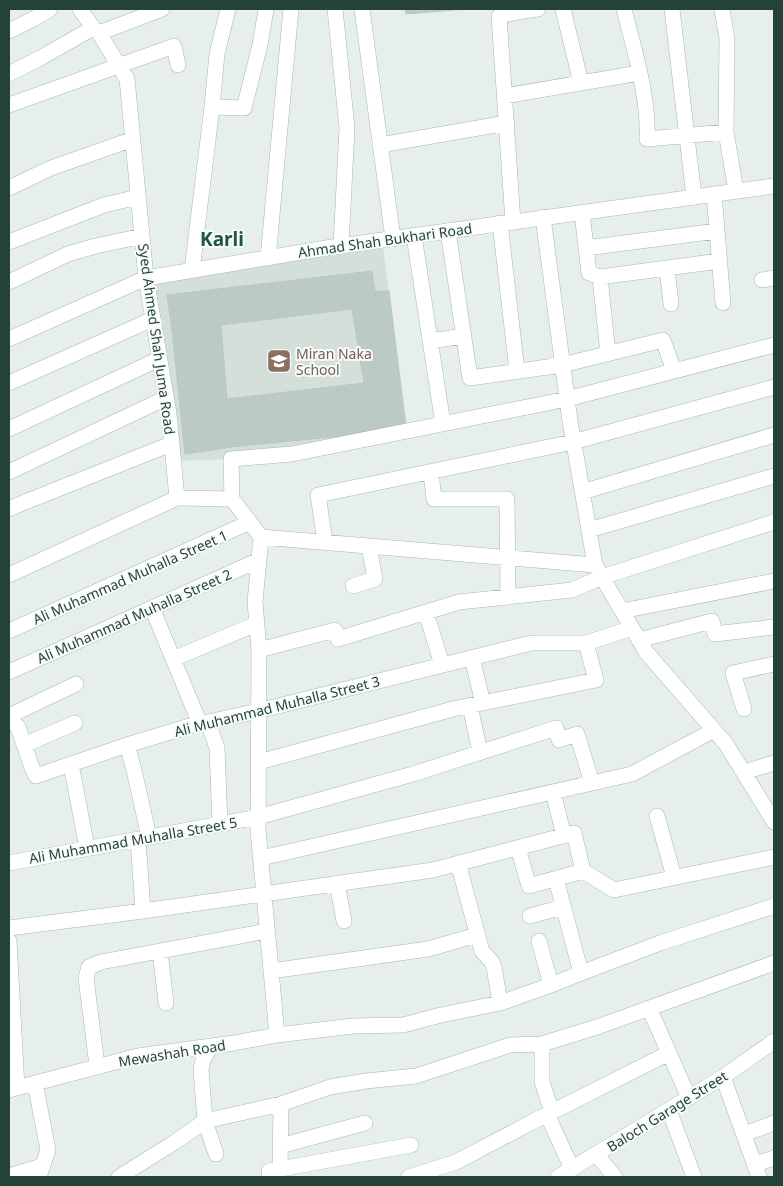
<svg xmlns="http://www.w3.org/2000/svg" width="783" height="1186" font-family="'Noto Sans',sans-serif">
<style>
.built{fill:#d4dfda}
.building{fill:#bbcac4;stroke:#b8c9c2}
.lines{fill:none;stroke-linecap:round;stroke-linejoin:round}
.minor-casing{stroke:#a8b8b2;stroke-width:16}
.tertiary-casing{stroke:#a8b8b2;stroke-width:16}
.minor{stroke:#fff;stroke-width:15}
.tertiary{stroke:#fff;stroke-width:15}
.labels{text-anchor:middle;dominant-baseline:central;stroke-width:4;stroke-linejoin:round;paint-order:stroke}
.street-label{font-size:14px;fill:#24423a;stroke:#f7fbf9}
.education-label{font-size:14px;fill:#785e54;stroke:#f7fbf9;text-anchor:start}
.district-label{font-size:19px;font-weight:bold;fill:#1f5548;stroke:#f7fbf9}
</style>
<rect width="100%" height="100%" fill="#e6efeb"/>
<path class="built" d="M382 240 408 431 231 459 173 461 146 278Z"/>
<path class="building" d="M405 9H465L406 14Z
M372 271 377 306 172 331 167 295Z
M375 291H389L406 430 372 433 352 309 377 306Z
M221 326 231 447 185 454 172 331Z
M364 383 372 433 231 447 227 399Z"/>
<g class="lines">
<defs>
<path id="minor" d="M80 9 93 28 99 33 127 79 146 278
M335 9 347 128 341 246
M362 9 393 239
M563 9 581 83
M624 9C634 50 649 96 647 139L726 132
M672 9 694 197
M722 9 727 39 726 132 736 191
M523 11 538 9
M9 31 35 18 50 9
M99 33 162 9
M9 74 42 57 93 28
M505 96 639 73
M9 105 174 46 178 65
M212 107 244 108 260 45 266 9
M380 145 507 123
M9 188 51 168 133 139
M714 194 723 303
M582 213 589 273 600 277 608 354
M543 217 570 421 595 565 646 652 726 744 774 822
M513 222 499 16 523 11V9
M500 223 517 371
M448 231 470 378 562 365 663 340 674 371
M414 236 443 424
M9 242 104 205 138 197
M586 248 717 231
M268 258 291 9
M667 268 671 304
M192 270 212 107 217 54 228 9
M600 277 719 261
M762 280 774 278
M9 282 68 254 96 246 142 236
M431 341 463 336
M9 383 153 319
M9 429 159 359
M9 472 166 398
M431 472 434 499H507L508 597
M582 492 774 435
M177 498 232 499 261 537 255 602 259 650 258 830 277 1035
M232 499 231 459 292 454 567 399 774 345
M9 509 25 502 171 444
M589 530 774 476
M261 537 595 565
M325 542 318 495 573 442 774 387
M353 586 375 579 369 546
M152 608 200 724
M622 611 774 581
M426 612 442 665
M9 631 250 522
M639 640 712 621 715 634 774 627
M259 650 335 630 338 639 459 602 572 590 602 577 774 522
M472 658 483 703
M173 659 256 624
M9 672 259 560
M470 706 480 752
M744 709 733 673 774 664
M9 716 76 684
M9 718 18 727 32 768 36 776 127 745 190 726 258 711 531 643H586
M208 722 217 748 220 824
M24 745 75 723
M127 745 134 770 149 837
M259 762 453 709 596 680 586 643 632 628
M71 764 87 848
M744 772 774 763
M553 792 564 836
M657 816 674 877
M138 839 143 911
M518 848 529 886 583 871
M261 858 632 774 714 730
M9 863 258 817 413 774 556 728 559 740 577 734 592 783
M458 863 482 951 492 962 494 967 500 1003
M556 879 581 973
M337 883 344 921
M530 916 563 907
M9 928 143 911 433 870 574 833 583 871 614 890 774 857
M9 941 17 1088
M539 941 551 985
M160 951 166 1003
M271 971 428 949 477 935
M649 1008 689 1098
M542 1044V1082L552 1112
M211 1046 203 1060 201 1070 205 1121 216 1154
M97 1066 86 978 89 967 101 962 267 931
M723 1077 759 1177
M35 1083 48 1150 39 1177
M9 1090 138 1056 234 1043 277 1035 353 1026 403 1025 441 1015 500 1003 551 985 581 973 660 943 774 906
M669 1110 694 1177
M547 1114 572 1169
M744 1134 774 1123
M280 1146 365 1123
M596 1154 615 1177
M755 1164 774 1158
M280 1169 411 1145
M9 1176 42 1166
M119 1177 175 1142 205 1121 281 1104 330 1087 366 1081 416 1076 510 1045 542 1044 600 1026 774 963
M270 1177 269 1171 280 1169 281 1104
M409 1177 456 1162 534 1121 669 1053"/>
<path id="tertiary" d="M9 339 146 278 332 247 774 186
M9 575 177 498 169 414 146 278
M558 1177 723 1077 774 1041"/>
</defs>
<use href="#minor" class="minor-casing"/>
<use href="#tertiary" class="tertiary-casing"/>
<use href="#minor" class="minor"/>
<use href="#tertiary" class="tertiary"/>
</g>
<defs>
<symbol id="school-square" viewBox="-11 -11 22 22"><rect x="-9" y="-9" width="18" height="18" rx="4" fill="#8d6e63" stroke="#f7fbf9"/><path d="M0-5L7-2L0 1L-7-2ZM-4 1L0 2.5L4 1V4Q0 6-4 4Z" fill="#fff"/></symbol>
</defs>
<g fill-rule="evenodd">
<use href="#school-square" x="265" y="347" width="28" height="28"/>
</g>
<g class="labels">
<g class="street-label">
<text transform="translate(385 240) rotate(-8)">Ahmad Shah Bukhari Road</text>
<text transform="translate(157 339) rotate(82)">Syed Ahmed Shah Juma Road</text>
<text transform="translate(130 577) rotate(-24)">Ali Muhammad Muhalla Street 1</text>
<text transform="translate(134 616) rotate(-24)">Ali Muhammad Muhalla Street 2</text>
<text transform="translate(277 706) rotate(-14)">Ali Muhammad Muhalla Street 3</text>
<text transform="translate(133 840) rotate(-10)">Ali Muhammad Muhalla Street 5</text>
<text transform="translate(172 1053) rotate(-9)">Mewashah Road</text>
<text transform="translate(667 1111) rotate(-32)">Baloch Garage Street</text>
</g>
<g class="education-label">
<text x="296" y="353">Miran Naka<tspan x="296" dy="16">School</tspan></text>
</g>
<g class="district-label">
<text x="222" y="239">Karli</text>
</g>
</g>
<rect width="783" height="1186" fill="none" stroke="#24423a" stroke-width="20"/>
</svg>
